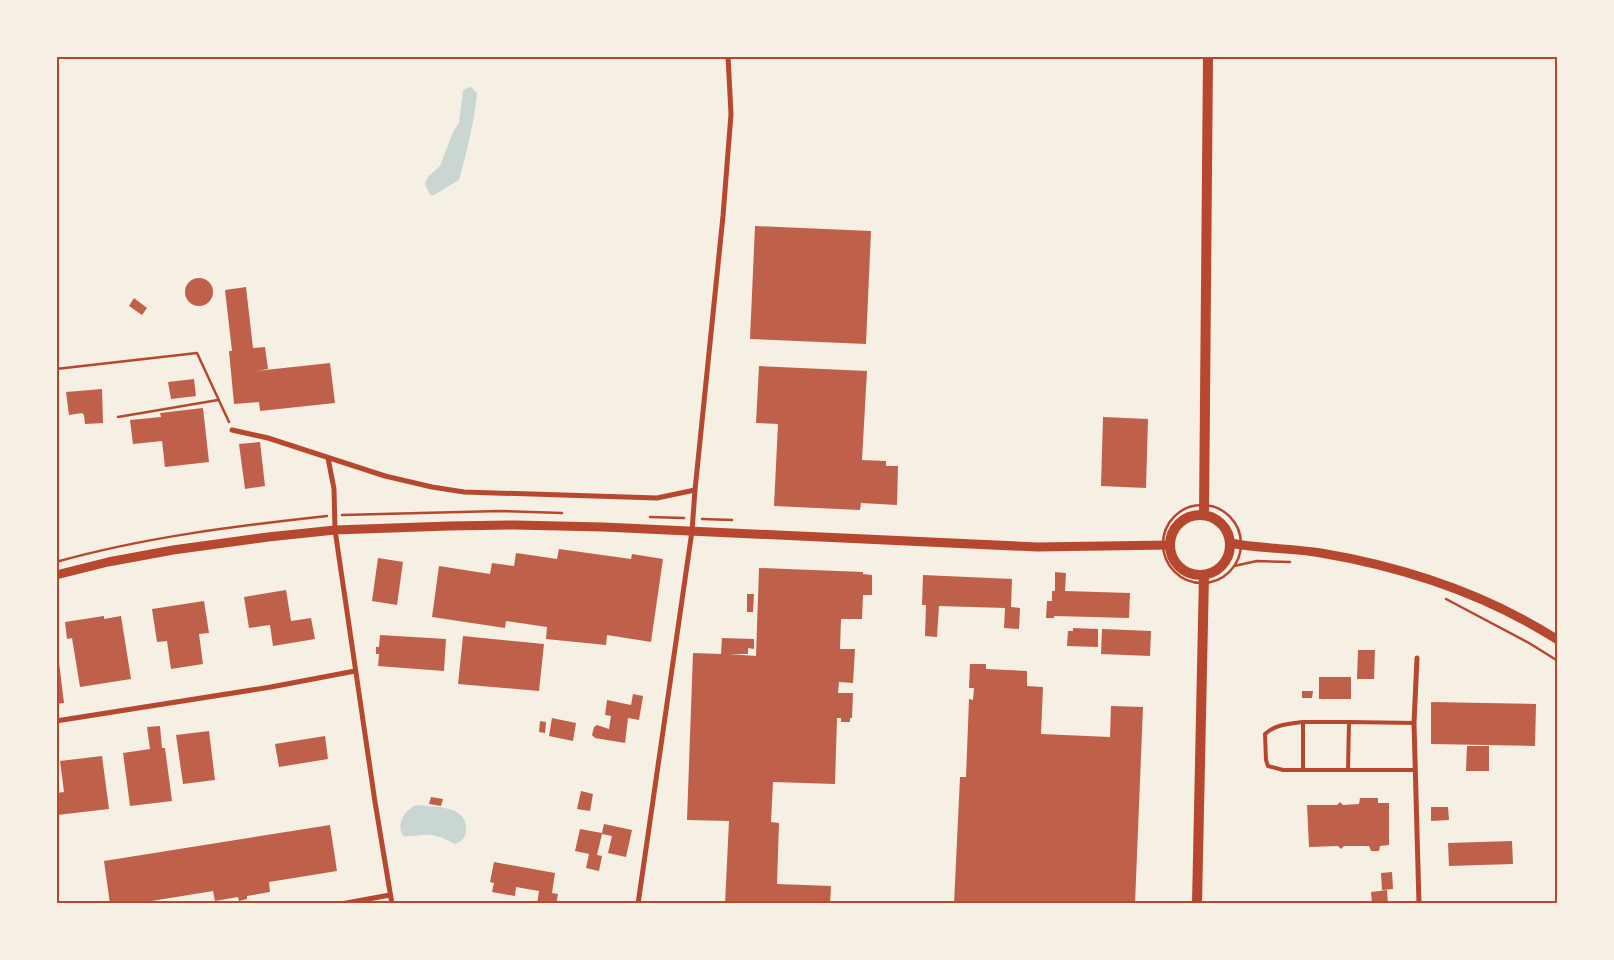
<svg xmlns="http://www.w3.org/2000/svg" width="1614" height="960" font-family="Arial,sans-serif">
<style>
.water{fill:#c9d6d2}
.building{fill:#bf614a}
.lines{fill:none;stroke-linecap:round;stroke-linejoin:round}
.path{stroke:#b5482f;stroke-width:2.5}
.service{stroke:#b5482f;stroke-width:4}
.minor{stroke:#b5482f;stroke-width:5}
.tertiary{stroke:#b5482f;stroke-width:9}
.secondary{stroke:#b5482f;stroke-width:10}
.neatline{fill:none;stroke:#b5482f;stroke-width:2}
</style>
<rect width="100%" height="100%" fill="#f6efe4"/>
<path class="water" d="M471 87 477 93C474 123 467 151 459 180L434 195H430L425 184 428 177 440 166 453 132 459 123 463 90Z
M416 805C434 807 468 805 466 830 465 838 463 841 455 844 445 839 435 834 423 835 416 835 410 837 403 836 396 823 404 811 416 805Z"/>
<path class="building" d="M755 226 871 231 866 344 750 339Z
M185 292a14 14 0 1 1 28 0a14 14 0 1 1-28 0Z
M246 287 253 348 265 347 268 369 256 371 330 363 335 403 260 411 259 402 234 404 229 351H232L225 290Z
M134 298 147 308 142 315 129 306Z
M759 366 867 371 862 460 886 461V466H898L897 505 861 503 860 510 774 506 778 424 756 423Z
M194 379 196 396 171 399 168 382Z
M102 389 103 423 85 424 84 415 82 413 69 415 66 392Z
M203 408 209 462 165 467 162 441 133 444 130 420 161 417 160 413Z
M1103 417 1148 419 1146 488 1101 486Z
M260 442 265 486 245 489 239 444Z
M559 549 631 559 632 554 663 559 651 642 607 635 606 645 546 639 547 627 506 621 505 628 432 617 439 566 490 574 492 563 514 566 516 553 557 559Z
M378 558 403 562 397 605 372 601Z
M759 568 863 572V574L872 575V595H863L862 619H841L840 649H855L853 683 839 682 838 693H853L852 718H850V722H841V718H837L835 784 773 782 771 822 779 823 777 884 831 886 830 904H725L729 821 687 820 693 653 721 654 722 638 754 639V649L748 648V654H729L756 656Z
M1055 572 1066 573 1065 591 1130 593 1129 618 1054 616V618H1046L1047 601H1052V591H1055Z
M923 575 1012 579 1011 607 1020 608 1019 629 1004 628 1005 608 939 606 937 637 925 636 926 605H922Z
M286 590 291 621 311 618 315 639 273 646 270 625 249 628 244 597Z
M747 594H754L753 612H747Z
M204 601 209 633 199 634 203 664 171 669 167 641 157 642 152 609Z
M104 616V619L121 616 131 679 80 687 72 638 67 639 65 622Z
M1073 628 1098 629V647L1067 646 1068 631H1073Z
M1102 629 1151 631 1150 656 1101 654Z
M380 635 446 639 444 671 378 666 379 654H376V647H379Z
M463 636 544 644 539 691 458 684Z
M1358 650H1375L1374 679H1357Z
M58 654 64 703 56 704V655Z
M970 664H986V669L1027 671V686L1043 687 1041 734 1110 737 1111 706 1143 707 1135 904H954L960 777H966L969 699 973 700 974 688H969Z
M1319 677H1351V699H1319Z
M1302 691H1313L1312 698H1302Z
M633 694 643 696 639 720 628 718 625 743 595 738 592 735 594 727 597 725 609 729 611 716 605 715 607 700 631 705Z
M1431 702 1536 704 1535 746 1431 744Z
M552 718 576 723 573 741 549 736Z
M540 721 546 722 545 733 539 732Z
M160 726 162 748H165L172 801 130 806 123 753 150 749 147 727Z
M209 731 215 780 183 784 176 735Z
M325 736 328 759 279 767 275 744Z
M1467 746H1489V771H1466Z
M102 756 109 809 57 815 56 793 64 792 60 761Z
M581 791 593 794 590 811 577 809Z
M431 797 443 799 441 806 429 804Z
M1360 798H1378V803H1389V845L1380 846 1379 851H1371L1369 846H1344L1341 849 1338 846 1309 847 1307 805H1337L1340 802 1343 805 1359 804Z
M1431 807H1448L1449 820 1431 821Z
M604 824 632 830 626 857 608 853 612 836 602 834 597 855 602 856 599 871 586 868 589 854 575 851 580 829 602 833Z
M330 825 337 871 269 882 270 892 247 896V899L239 901 238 897 215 901 213 891 133 904H110L104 861Z
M1512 841 1513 864 1449 866 1448 843Z
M494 862 555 873 552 893 558 894 556 904H537L539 891 516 887 515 896 492 892 494 883 490 882Z
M1392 872 1393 889 1382 890 1381 873Z
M1387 890 1388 904H1372L1371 892Z"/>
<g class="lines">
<path class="path" d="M56 369 197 353 229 422
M118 417 218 400
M1163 544a39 39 0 1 1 78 0a39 39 0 1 1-78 0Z
M342 515 500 511 562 513
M650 517 684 518
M702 519 732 520
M56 562C145 537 236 526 327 516
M1234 566 1257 561 1290 562
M1446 599 1529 643 1558 661"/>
<path class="service" d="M1414 723 1349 722 1348 770H1415
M1303 770H1283L1268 766 1266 760 1265 734C1276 724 1289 724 1303 722
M1348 770H1303V722H1349"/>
<path class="minor" d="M232 430 268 438 385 476 432 487 464 492 657 498 695 490
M328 458 334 489 335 530 375 802 392 904
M1417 658 1414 723 1419 904
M56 721 271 687 355 671
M341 904 390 895
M638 904 692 531 695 490 723 216 731 114 728 56"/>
<path class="tertiary" d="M1230 543C1260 549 1291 548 1321 553 1404 567 1486 594 1558 640
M56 575 108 562 173 550 268 537 335 530 449 526 515 525 603 527 1037 547 1169 545"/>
<path class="secondary" d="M1170 545a30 30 0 1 1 60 0a30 30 0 1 1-60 0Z
M1204 515 1208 56
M1197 904 1204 575"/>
</g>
<rect width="1614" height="960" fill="none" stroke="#f6efe4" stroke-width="115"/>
<rect x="58" y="58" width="1498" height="844" class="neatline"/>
</svg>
